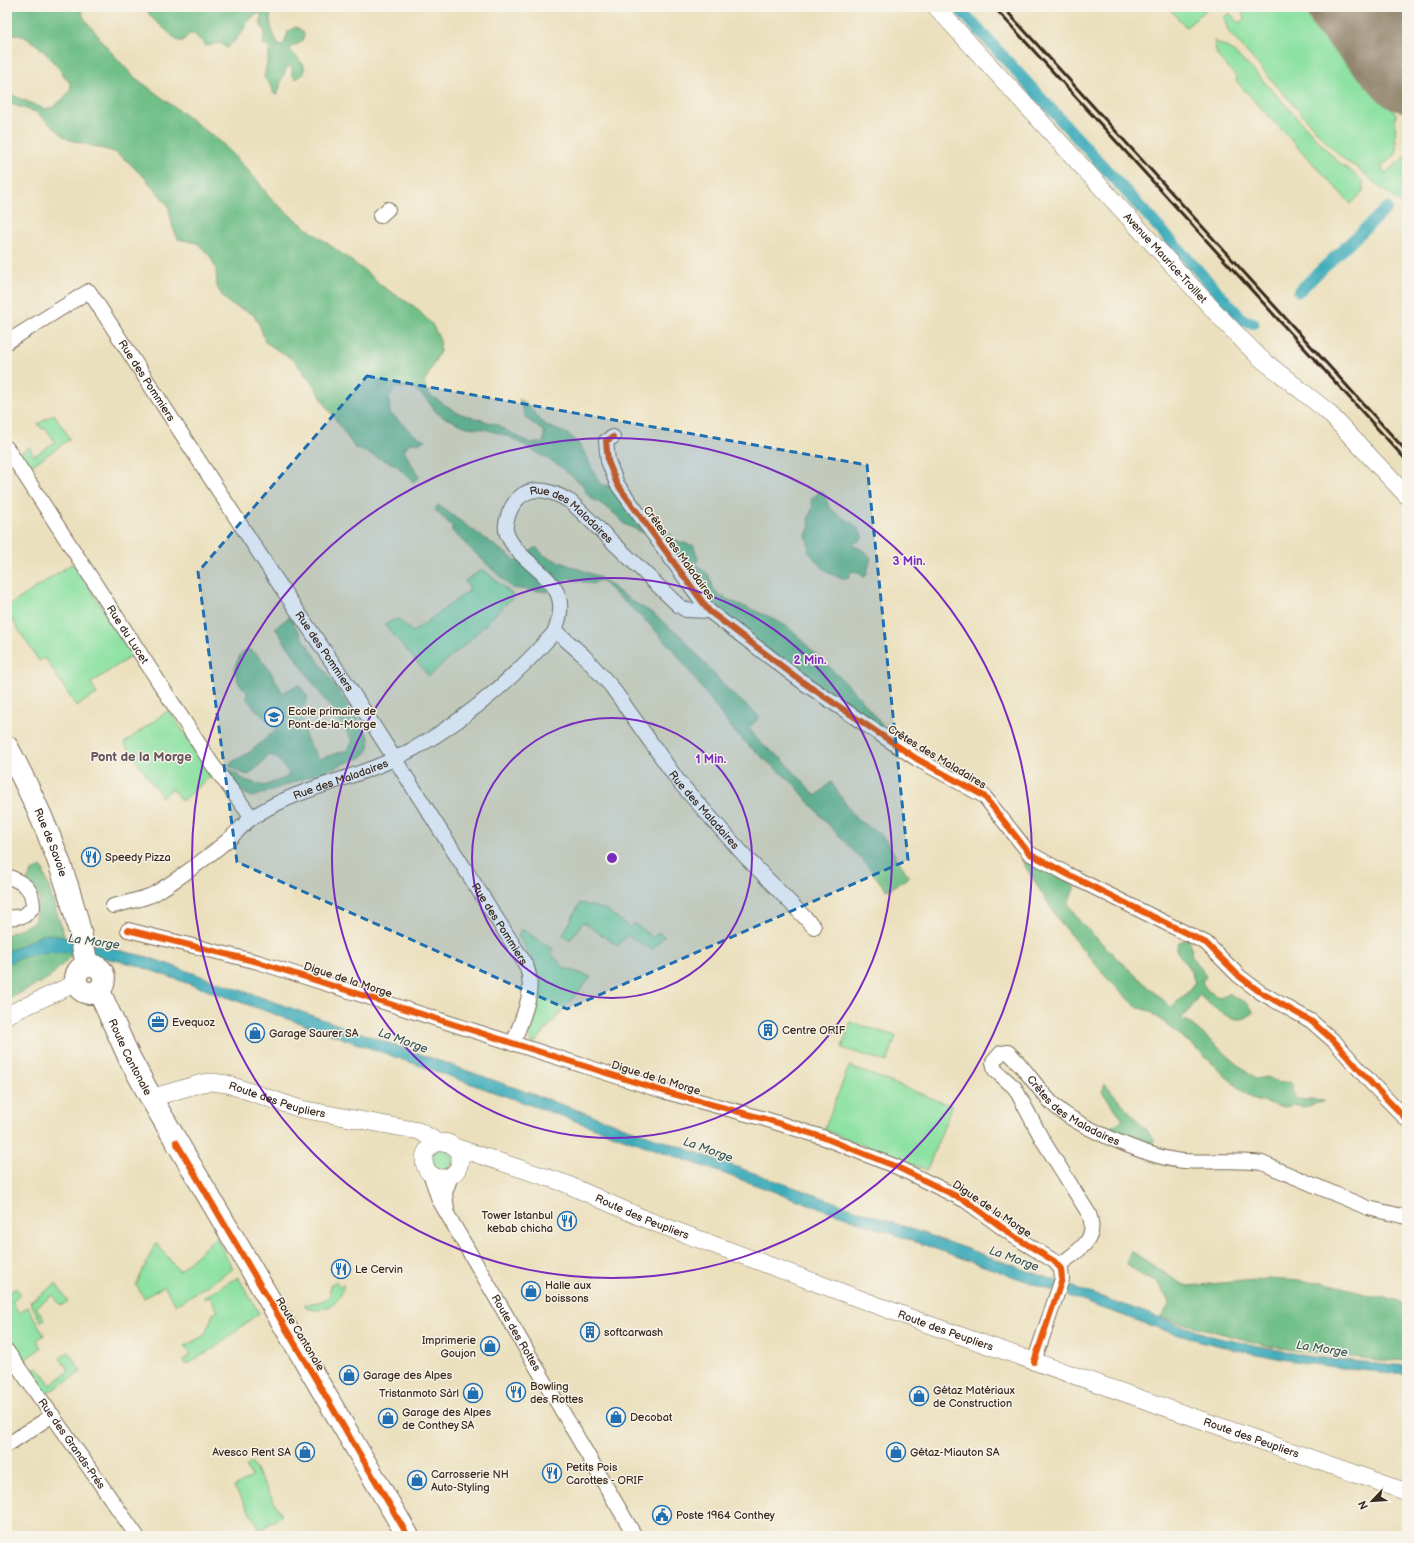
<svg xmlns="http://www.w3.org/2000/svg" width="1414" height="1543" font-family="'Balsamiq Sans',sans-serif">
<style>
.green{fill:#8ce1a3;stroke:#648660}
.forest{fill:#71bf89;stroke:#567454}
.water{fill:#3dacba;stroke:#3c6b6c}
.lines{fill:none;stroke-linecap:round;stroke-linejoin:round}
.canal{stroke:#3dacba;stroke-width:12}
.taxiway{stroke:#93856e;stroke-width:31}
.runway{stroke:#93856e;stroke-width:79}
.minor-casing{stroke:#796a56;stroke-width:16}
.tertiary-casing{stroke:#796a56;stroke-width:18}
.primary-casing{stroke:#796a56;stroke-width:24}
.minor{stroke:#fff;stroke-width:14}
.tertiary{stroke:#fff;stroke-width:17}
.primary{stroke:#fff;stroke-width:22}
.rail{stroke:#3b2a1e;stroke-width:3}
.cycleway-casing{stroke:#f7f3e8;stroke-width:8}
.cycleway{stroke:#e8590c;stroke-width:6}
.marked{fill:#1f6fb2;fill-opacity:0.2;stroke:#1f6fb2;stroke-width:3;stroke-dasharray:8 5;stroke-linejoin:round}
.ring{fill:none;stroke:#7b2cbf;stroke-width:2}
.labels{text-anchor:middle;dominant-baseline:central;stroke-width:3;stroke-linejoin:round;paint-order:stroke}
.street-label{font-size:11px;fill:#3b2a1e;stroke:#f7f3e8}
.poi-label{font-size:11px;fill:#3b2a1e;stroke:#f7f3e8;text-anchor:start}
.water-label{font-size:12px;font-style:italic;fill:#3c5855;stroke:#f7f3e8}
.quarter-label{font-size:13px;font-weight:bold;fill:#68545d;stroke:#f7f3e8}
.centre{fill:#7b2cbf;stroke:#f7f3e8;stroke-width:2}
.ring-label{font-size:12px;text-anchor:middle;font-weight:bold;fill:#7b2cbf;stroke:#f7f3e8;stroke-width:3;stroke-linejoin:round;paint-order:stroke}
</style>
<rect width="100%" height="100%" fill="#f7f3e8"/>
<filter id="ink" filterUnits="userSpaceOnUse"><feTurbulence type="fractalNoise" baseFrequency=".025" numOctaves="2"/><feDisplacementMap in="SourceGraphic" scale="8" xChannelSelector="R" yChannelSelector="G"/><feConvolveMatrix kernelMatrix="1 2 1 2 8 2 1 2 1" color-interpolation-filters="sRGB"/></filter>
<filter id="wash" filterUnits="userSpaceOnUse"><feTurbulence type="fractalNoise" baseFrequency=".012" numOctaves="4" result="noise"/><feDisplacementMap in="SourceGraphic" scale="16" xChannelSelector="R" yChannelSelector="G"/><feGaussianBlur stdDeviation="0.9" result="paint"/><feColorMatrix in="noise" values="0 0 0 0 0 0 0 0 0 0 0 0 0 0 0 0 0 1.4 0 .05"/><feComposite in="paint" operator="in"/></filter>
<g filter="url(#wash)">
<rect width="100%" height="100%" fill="#ebe0bd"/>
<path class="green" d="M1168 7H1210L1186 27Z
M1241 7H1299L1397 115 1395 117 1396 154 1381 167 1385 173 1407 156V208L1380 187 1359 169 1346 161 1331 147 1228 31 1224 17 1230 13 1239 23 1244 19Z
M1214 41 1230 49 1254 71 1337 161 1357 176 1363 182V192L1351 204 1236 81 1237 78 1217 55Z
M54 414 70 439 28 468 19 454 29 447 34 456 55 442 46 428 42 429 38 424Z
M73 563 133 655 91 683 97 694 76 706 45 658 39 661 7 612V607Z
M483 569 514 596 470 640 429 676 384 624 398 619 413 632 470 590 465 581Z
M169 710 212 775 182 801 172 789 162 797 124 743Z
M580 903 606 910 630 928 634 923 653 938 658 932 664 936 652 950 627 935 618 946 583 922 570 940 563 935Z
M521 929 553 949 551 953 564 968 591 977 533 1045 529 1036V1030L537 992V975L531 957 518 936Z
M850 1022 896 1036 887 1062 842 1048Z
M849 1066 952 1106 927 1170 824 1130Z
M431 1160a11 11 0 1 1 22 0a11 11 0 1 1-22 0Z
M216 1237 233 1269 176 1305 164 1286 144 1298 136 1285 156 1243 179 1271Z
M238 1277 259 1313 213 1349 186 1365 183 1360 191 1355 185 1346 205 1335 213 1314 218 1311 210 1297 205 1299 204 1297Z
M336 1281 339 1286 343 1284C344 1302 320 1316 305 1307V1305C313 1302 323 1303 330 1296V1286Z
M56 1284 68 1301 61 1306 53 1295 36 1307 44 1319 41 1322 30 1302Z
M16 1288 21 1295 12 1302 19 1313 28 1307 44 1335 37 1340 41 1348 26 1359 18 1357 7 1341V1294Z
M69 1352 81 1372 44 1395 30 1373 37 1366 51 1385 69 1371 60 1358Z
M251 1462 282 1515 261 1530 234 1487 252 1477 246 1467Z"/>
<path class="forest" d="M7 7H83L81 9 84 18 110 51 133 76 221 142 257 180 269 197 292 217 369 274 382 286 415 307 432 324 440 340V351L424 383 428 394 458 413 498 425 507 431 531 443H544V432L526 418 519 399C530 405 534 415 543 423 551 430 564 430 573 438 587 450 591 471 601 485L615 486 644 533 624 524 620 518 600 503 592 499 585 491 583 485 558 465 508 436 484 429 467 427 443 417 436 412 428 401 413 387 394 388 389 400 390 413 416 436 425 440 420 443H409L404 451 419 477 413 482 396 465 355 448 323 401 317 390 295 361 265 342 260 326 253 314 230 304 223 297 217 287 216 269 210 256 197 243 178 239 173 228 168 205 145 178 127 161 115 152 67 139 36 112 7 103V93L45 109 53 107 63 99 71 89 70 83C55 65 34 31 7 34Z
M147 7H230L234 11C245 6 261 4 271 9 268 22 273 35 279 46L284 44 288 32 295 27 300 29 305 34C302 42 300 44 292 46L290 50 304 65V74L296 79 292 75V66L287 67C286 72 283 74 282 79 280 84 280 89 277 95L273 93V89L264 77 270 48 263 44 265 32 261 25V13C247 16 246 29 239 36 236 40 231 44 227 48L220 43 206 46 194 34H189L183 41H178L150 16Z
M821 491C828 496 825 503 831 509 841 520 858 521 863 538L852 545 865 551 871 558 866 576 863 577 859 572 851 571 849 578C829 579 819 564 808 551L809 546 806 535 810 526 808 520 813 506 811 499Z
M438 505 515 560 521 561 548 588 549 592 512 588 452 531V526L435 510Z
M665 530 678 541 694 546 698 559 696 564 709 575 714 590 726 599 770 617 788 627 857 694 895 741 712 610 655 534Z
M536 547 545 556 599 577 630 600 654 614 672 630 679 634 729 691 760 717 749 728 760 743 782 759 816 796 831 782 856 819 879 833 887 842 909 877 892 888 886 890 865 863 826 822 794 784 749 746 732 729 676 653 649 624 600 580 592 584 568 578 559 584 527 554Z
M289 617 368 735C372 745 369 752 360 758L253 797C240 794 235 782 228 772L230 770 245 780 264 786 287 777 289 773 278 759 270 755 249 775 241 773 229 766 232 762 250 752 277 729 256 710 247 699V691L239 684 234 669 240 655 247 649C263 653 274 679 283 693L293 687 299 685 308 697 301 713 306 738 319 759 347 750 353 741 275 628Z
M1022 861 1040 866 1075 886 1068 904 1081 923 1124 965 1171 1007 1186 994 1195 983 1191 971 1176 950 1179 942 1188 938 1192 947 1191 954 1206 976 1202 982 1207 990 1219 998 1230 993 1234 998C1242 999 1251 1004 1253 1012 1238 1031 1213 1007 1199 995L1189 1011 1181 1018 1190 1023 1255 1079 1267 1077 1280 1083 1290 1082 1293 1085 1291 1089 1296 1099 1324 1101 1323 1102 1303 1107 1294 1105 1284 1107 1254 1100 1234 1084 1196 1048 1150 1011 1137 1007 1108 979 1061 924Z
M42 867 71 956 49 978 7 1000V935L34 922 39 899 27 880 32 871Z
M1105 1084 1154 1139 1155 1147 1107 1130 1123 1119 1102 1092Z
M1131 1251 1180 1283 1188 1286 1266 1279 1323 1282 1407 1304V1360L1386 1361 1272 1347 1160 1317 1169 1306 1168 1300 1159 1285 1154 1280 1145 1278 1126 1263Z"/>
<path class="water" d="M49 934 148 957 1214 1337 1312 1357 1407 1366V1374C1328 1369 1251 1356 1175 1334L133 964C93 956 46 942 7 964V952L42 935Z"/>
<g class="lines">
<path class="canal" d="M958 7 1243 320 1253 323
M1299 291 1387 208"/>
<path class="taxiway" d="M1363 25 1385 40 1407 44"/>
<path class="runway" d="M1347 7 1407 73"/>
</g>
</g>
<g filter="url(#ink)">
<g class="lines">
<defs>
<g id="minor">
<path d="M380 216 388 209"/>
<path id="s1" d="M7 342 89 291 281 587 345 681 518 952C521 957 525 963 527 968 536 993 521 1020 513 1044"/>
<path d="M613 437 606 441 608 461 617 484 709 611 804 683 917 759 984 796 1029 853 1067 874 1206 943 1239 976 1260 992 1311 1021 1335 1042 1372 1084 1407 1120"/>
<path id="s2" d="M7 448 212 764 252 818"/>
<path id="s3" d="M556 631 583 655 611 686 679 782 744 855 814 927"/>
<path d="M7 876C24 883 33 888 33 907L24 916 7 918"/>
<path id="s4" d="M113 906C125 903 138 900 149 896 156 894 162 888 168 885 189 871 209 856 228 840 237 833 244 823 253 817 297 788 348 781 394 759 453 731 509 683 552 635 557 630 557 624 559 618 569 577 520 567 507 534 504 527 507 519 509 513 522 482 547 487 571 502L678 605 686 610 709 611"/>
<path d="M128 930 258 962 666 1092 765 1119 822 1137 897 1167 966 1201 1015 1237 1054 1261 1061 1269 1062 1279 1034 1362"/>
<path id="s5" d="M430 1173 439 1200 635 1536"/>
<path d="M447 1210 445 1193 451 1176"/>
<path id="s6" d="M1059 1265C1078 1251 1099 1240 1089 1214L1042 1139 1015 1088 995 1070 993 1062 1001 1053 1008 1052C1026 1068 1038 1091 1056 1107 1080 1128 1152 1159 1184 1161 1210 1163 1236 1159 1262 1163L1368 1208 1407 1217"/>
<path id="s7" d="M7 1351 137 1536"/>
<path d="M7 1445 53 1415"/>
</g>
<g id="tertiary">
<path id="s8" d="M936 7 1219 316 1259 357 1327 411 1407 496"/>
<path d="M7 1015 76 983"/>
<path id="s9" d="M151 1098 202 1083 212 1082 227 1084 301 1109 419 1131 438 1142"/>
<circle cx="442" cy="1160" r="18"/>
<path id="s10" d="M455 1147 564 1183 647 1220 930 1325 1407 1492"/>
</g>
<g id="primary">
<path id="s11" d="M7 747C44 815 73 888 87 965"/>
<circle cx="90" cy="979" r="14"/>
<path id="s12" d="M99 991 129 1057 151 1098 408 1536"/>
</g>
</defs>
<use href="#minor" class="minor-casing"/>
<use href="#tertiary" class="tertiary-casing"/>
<use href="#primary" class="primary-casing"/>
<use href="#minor" class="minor"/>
<use href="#tertiary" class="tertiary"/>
<use href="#primary" class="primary"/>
<path class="rail" d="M994 7 1407 461
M1003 7 1407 452"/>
<defs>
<path id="cycleway" d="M613 437 606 441 608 461 617 484 709 611 804 683 917 759 984 796 1029 853 1067 874 1206 943 1239 976 1260 992 1311 1021 1335 1042 1372 1084 1407 1120
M128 930 258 962 666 1092 765 1119 822 1137 897 1167 966 1201 1015 1237 1054 1261 1061 1269 1062 1279 1034 1362
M176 1142 408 1536"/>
</defs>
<use href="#cycleway" class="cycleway-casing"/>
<use href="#cycleway" class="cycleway"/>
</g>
</g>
<path class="marked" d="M367 376 867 465 908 860 567 1009 237 862 198 572Z"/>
<g class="ring">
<circle cx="612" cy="858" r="140"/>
<circle cx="612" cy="858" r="280"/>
<circle cx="612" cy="858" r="420"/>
</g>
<defs>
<symbol id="school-ring" viewBox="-11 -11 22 22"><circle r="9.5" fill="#f7f3e8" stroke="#1f6fb2" stroke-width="1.5"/><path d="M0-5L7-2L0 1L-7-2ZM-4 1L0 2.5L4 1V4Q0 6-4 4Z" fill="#1f6fb2"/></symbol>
<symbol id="restaurant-ring" viewBox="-11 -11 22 22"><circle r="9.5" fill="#f7f3e8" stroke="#1f6fb2" stroke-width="1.5"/><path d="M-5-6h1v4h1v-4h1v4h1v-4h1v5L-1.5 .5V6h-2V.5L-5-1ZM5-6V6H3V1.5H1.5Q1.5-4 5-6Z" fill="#1f6fb2"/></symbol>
<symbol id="office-ring" viewBox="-11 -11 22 22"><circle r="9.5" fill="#f7f3e8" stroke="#1f6fb2" stroke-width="1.5"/><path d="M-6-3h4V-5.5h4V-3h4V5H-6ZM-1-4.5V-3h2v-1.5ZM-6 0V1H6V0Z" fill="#1f6fb2"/></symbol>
<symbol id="building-ring" viewBox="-11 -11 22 22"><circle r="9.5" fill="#f7f3e8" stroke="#1f6fb2" stroke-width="1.5"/><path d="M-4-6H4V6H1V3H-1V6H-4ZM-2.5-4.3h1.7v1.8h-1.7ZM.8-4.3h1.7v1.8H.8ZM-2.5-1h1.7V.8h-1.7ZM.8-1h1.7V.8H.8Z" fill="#1f6fb2"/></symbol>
<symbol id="shop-ring" viewBox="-11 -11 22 22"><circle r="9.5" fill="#f7f3e8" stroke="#1f6fb2" stroke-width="1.5"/><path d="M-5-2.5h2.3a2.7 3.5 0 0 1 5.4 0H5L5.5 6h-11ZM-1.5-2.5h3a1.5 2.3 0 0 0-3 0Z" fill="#1f6fb2"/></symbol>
<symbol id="civic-ring" viewBox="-11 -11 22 22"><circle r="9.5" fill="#f7f3e8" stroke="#1f6fb2" stroke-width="1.5"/><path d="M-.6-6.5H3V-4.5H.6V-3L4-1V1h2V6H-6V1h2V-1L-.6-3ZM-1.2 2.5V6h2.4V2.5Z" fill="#1f6fb2"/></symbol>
</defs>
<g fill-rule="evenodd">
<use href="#school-ring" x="263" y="706" width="22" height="22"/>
<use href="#restaurant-ring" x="80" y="846" width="22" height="22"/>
<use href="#office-ring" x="147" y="1011" width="22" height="22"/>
<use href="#building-ring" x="757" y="1019" width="22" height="22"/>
<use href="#shop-ring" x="244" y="1022" width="22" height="22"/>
<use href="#restaurant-ring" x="556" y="1210" width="22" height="22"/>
<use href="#restaurant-ring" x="330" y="1258" width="22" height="22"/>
<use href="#shop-ring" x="520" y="1280" width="22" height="22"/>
<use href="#building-ring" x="579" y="1321" width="22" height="22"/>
<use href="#shop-ring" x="479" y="1335" width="22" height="22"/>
<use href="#shop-ring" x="338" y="1364" width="22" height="22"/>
<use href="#restaurant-ring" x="505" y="1381" width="22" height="22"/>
<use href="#shop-ring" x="462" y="1382" width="22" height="22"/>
<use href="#shop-ring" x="908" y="1385" width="22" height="22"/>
<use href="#shop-ring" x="605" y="1406" width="22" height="22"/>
<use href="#shop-ring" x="377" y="1407" width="22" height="22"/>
<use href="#shop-ring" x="294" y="1441" width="22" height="22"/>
<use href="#shop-ring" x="885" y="1441" width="22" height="22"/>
<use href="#restaurant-ring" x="541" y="1462" width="22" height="22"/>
<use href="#shop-ring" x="406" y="1469" width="22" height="22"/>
<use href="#civic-ring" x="651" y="1504" width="22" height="22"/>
</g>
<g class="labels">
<g class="street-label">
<text stroke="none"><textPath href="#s8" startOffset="340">Avenue Maurice-Troillet</textPath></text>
<text stroke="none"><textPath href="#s1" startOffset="203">Rue des Pommiers</textPath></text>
<text stroke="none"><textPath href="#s4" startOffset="748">Rue des Maladaires</textPath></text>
<text transform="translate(679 553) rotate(54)">Crêtes des Maladaires</text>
<text stroke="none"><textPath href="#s2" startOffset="222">Rue du Lucet</textPath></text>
<text stroke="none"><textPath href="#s1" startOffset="527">Rue des Pommiers</textPath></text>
<text transform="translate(937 757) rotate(31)">Crêtes des Maladaires</text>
<text stroke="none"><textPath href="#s4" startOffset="264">Rue des Maladaires</textPath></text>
<text stroke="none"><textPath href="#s3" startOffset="233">Rue des Maladaires</textPath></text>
<text stroke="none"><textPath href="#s11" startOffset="105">Rue de Savoie</textPath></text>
<text stroke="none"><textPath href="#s1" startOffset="851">Rue des Pommiers</textPath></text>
<text transform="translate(348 980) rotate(18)">Digue de la Morge</text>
<text stroke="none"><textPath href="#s12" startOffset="73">Route Cantonale</textPath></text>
<text transform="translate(656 1078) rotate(17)">Digue de la Morge</text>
<text stroke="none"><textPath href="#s9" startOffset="131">Route des Peupliers</textPath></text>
<text stroke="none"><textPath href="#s6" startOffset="355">Crêtes des Maladaires</textPath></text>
<text transform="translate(992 1209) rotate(34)">Digue de la Morge</text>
<text stroke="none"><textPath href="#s10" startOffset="200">Route des Peupliers</textPath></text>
<text stroke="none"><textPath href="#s10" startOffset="524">Route des Peupliers</textPath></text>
<text stroke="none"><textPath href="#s5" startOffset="182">Route des Rottes</textPath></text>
<text transform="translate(300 1334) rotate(59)">Route Cantonale</text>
<text stroke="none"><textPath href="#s10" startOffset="848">Route des Peupliers</textPath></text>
<text stroke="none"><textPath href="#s7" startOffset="113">Rue des Grands-Prés</textPath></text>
</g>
<g class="poi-label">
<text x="288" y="711">Ecole primaire de<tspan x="288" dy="13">Pont-de-la-Morge</tspan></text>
<text x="105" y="857">Speedy Pizza</text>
<text x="172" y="1022">Evequoz</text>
<text x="782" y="1030">Centre ORIF</text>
<text x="269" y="1033">Garage Saurer SA</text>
<text x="553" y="1215" text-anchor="end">Tower Istanbul<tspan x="553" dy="13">kebab chicha</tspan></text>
<text x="355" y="1269">Le Cervin</text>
<text x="545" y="1285">Halle aux<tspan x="545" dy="13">boissons</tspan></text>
<text x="604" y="1332">softcarwash</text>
<text x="476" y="1340" text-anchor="end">Imprimerie<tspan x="476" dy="13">Goujon</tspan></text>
<text x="363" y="1375">Garage des Alpes</text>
<text x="530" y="1386">Bowling<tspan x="530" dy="13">des Rottes</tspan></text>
<text x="933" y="1390">Gétaz Matériaux<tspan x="933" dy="13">de Construction</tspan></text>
<text x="459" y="1393" text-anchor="end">Tristanmoto Sàrl</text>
<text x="402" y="1412">Garage des Alpes<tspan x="402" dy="13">de Conthey SA</tspan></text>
<text x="630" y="1417">Decobat</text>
<text x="291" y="1452" text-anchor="end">Avesco Rent SA</text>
<text x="910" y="1452">Gétaz-Miauton SA</text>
<text x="566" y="1467">Petits Pois<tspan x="566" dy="13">Carottes - ORIF</tspan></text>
<text x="431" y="1474">Carrosserie NH<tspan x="431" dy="13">Auto-Styling</tspan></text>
<text x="676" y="1515">Poste 1964 Conthey</text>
</g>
<g class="water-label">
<text transform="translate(94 942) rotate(8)">La Morge</text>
<text transform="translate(403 1041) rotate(20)">La Morge</text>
<text transform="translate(708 1150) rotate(20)">La Morge</text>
<text transform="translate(1014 1259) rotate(20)">La Morge</text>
<text transform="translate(1322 1349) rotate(9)">La Morge</text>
</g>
<g class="quarter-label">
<text x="141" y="757">Pont de la Morge</text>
</g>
</g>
<circle cx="612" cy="858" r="6" class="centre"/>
<g class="ring-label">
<text x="909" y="565">3 Min.</text>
<text x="810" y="664">2 Min.</text>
<text x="711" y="763">1 Min.</text>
</g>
<rect width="1414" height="1543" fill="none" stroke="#f7f3e8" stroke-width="24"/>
<g transform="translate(1372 1501) rotate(245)" stroke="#f7f3e8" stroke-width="3" paint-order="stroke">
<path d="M0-3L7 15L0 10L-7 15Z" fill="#3b2a1e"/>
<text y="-6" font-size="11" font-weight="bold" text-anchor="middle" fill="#3b2a1e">N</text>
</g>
</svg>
